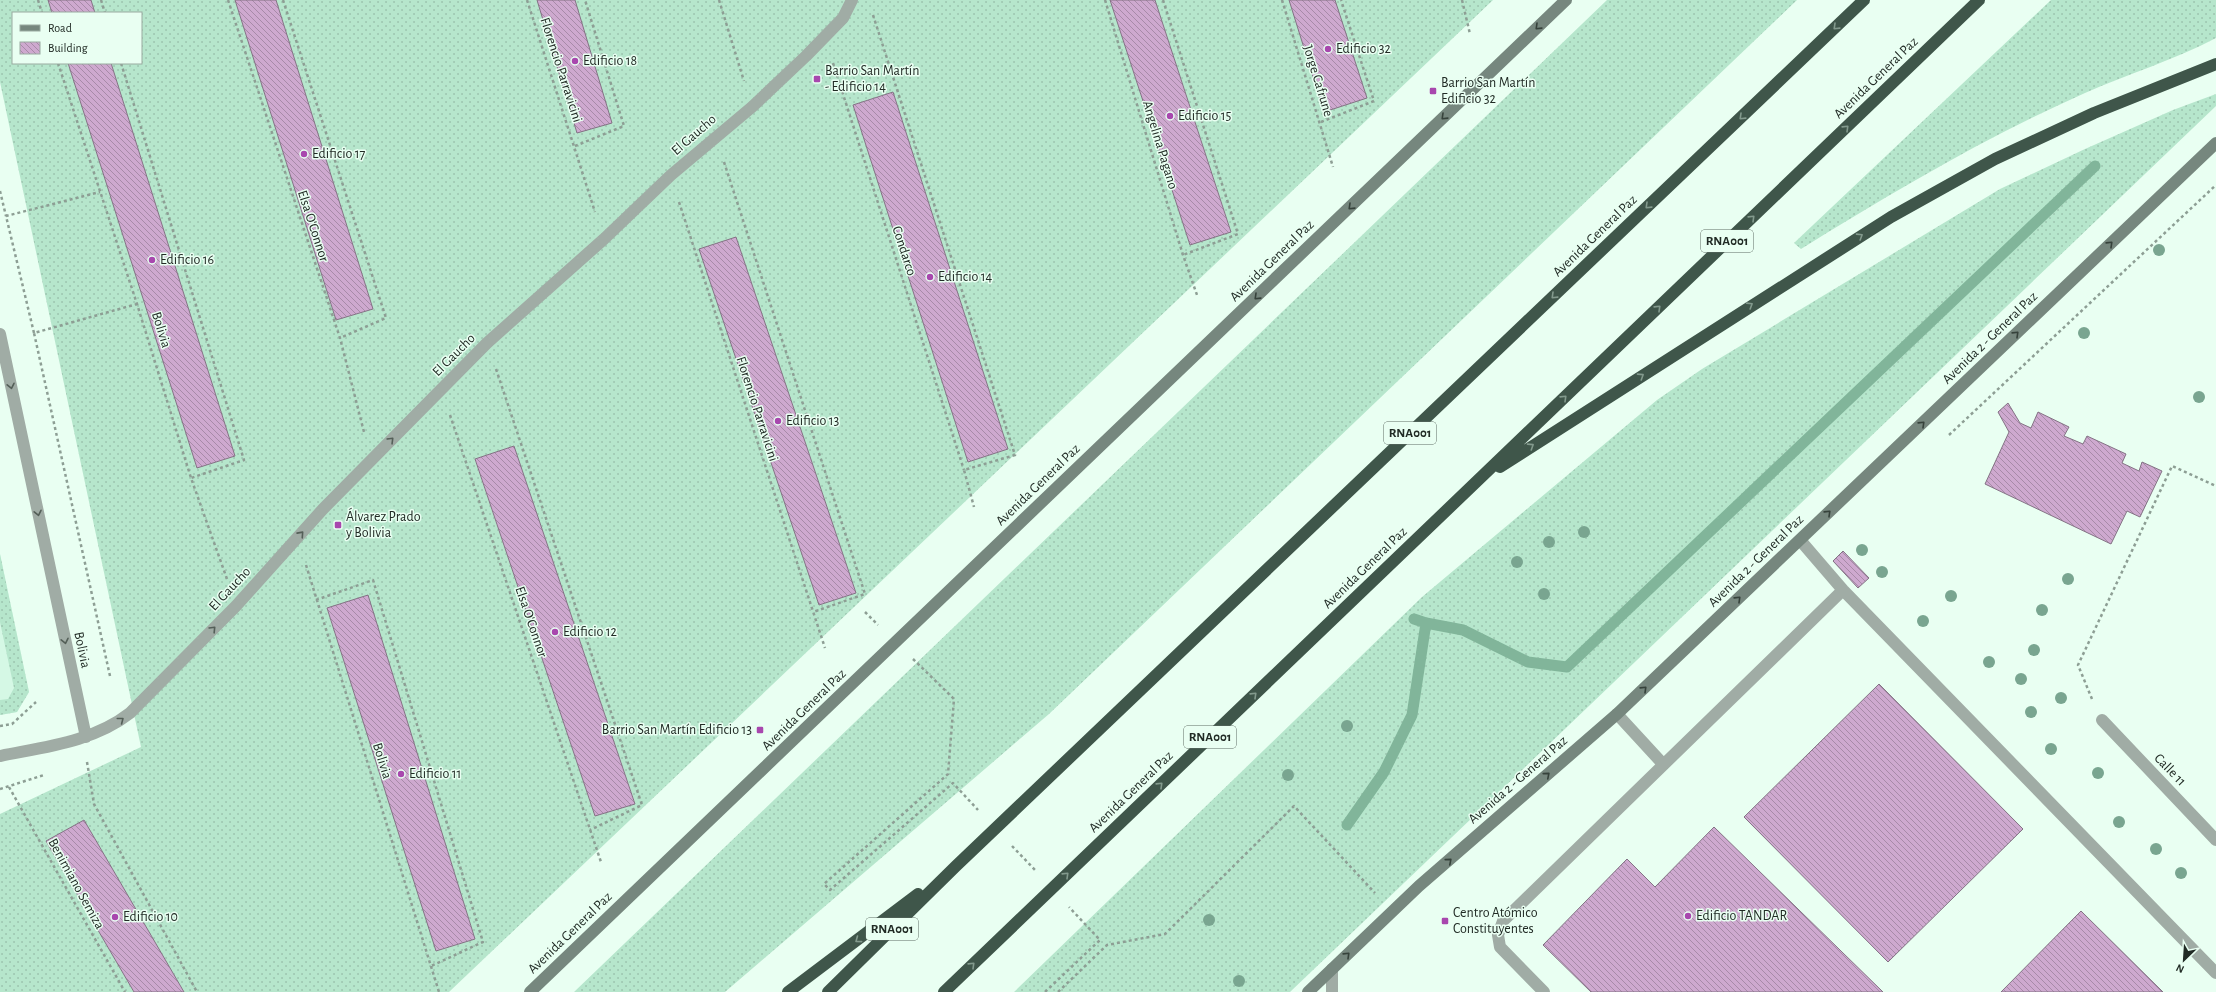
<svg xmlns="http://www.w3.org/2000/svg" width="2216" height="992" font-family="'Alegreya Sans',sans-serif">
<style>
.built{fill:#d5f8e5}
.grass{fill:url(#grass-dots);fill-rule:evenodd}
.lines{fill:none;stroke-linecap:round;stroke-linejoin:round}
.stream{stroke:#81b59a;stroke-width:11}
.building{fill:url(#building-back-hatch);stroke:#837284}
.path{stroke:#8d9e94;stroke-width:2.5;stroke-dasharray:3 3;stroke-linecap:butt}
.lane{stroke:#a0aca5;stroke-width:12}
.street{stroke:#a0aca5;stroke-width:12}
.secondary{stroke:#76877e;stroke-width:12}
.highway{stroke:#3f564a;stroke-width:12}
.tree{fill:#79a590}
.oneway{stroke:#36423b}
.oneway2{stroke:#839a8d}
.oneway3{stroke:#545f58}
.poi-dot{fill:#a847ae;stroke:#e9fff2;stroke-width:1.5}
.labels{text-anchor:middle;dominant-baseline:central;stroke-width:3;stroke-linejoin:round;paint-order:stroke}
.shield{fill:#e9fff2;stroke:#5d6b62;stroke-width:1}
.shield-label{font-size:13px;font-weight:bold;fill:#212b25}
.poi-label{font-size:14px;fill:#212b25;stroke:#e9fff2;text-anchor:start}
.street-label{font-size:14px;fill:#212b25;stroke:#e9fff2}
</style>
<defs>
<pattern id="grass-dots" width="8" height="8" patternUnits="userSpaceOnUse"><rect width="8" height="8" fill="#b6e6cc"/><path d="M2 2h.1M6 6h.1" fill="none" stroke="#9cc5af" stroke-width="1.8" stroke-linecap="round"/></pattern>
<pattern id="building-back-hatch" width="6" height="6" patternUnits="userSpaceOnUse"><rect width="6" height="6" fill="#cea9cf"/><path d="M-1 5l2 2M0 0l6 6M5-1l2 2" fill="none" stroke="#a78aa8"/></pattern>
</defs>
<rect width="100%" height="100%" fill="#e9fff2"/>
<path class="built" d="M0 554 29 692 17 712 0 715Z"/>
<path class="grass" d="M0 0H48L52 13H13V63H68L197 468 235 456 111 63H141V13H95L91 0H235L336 320 373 309 276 0H1110L1190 245 1231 231 1155 0H1493L449 992H184L84 820 46 842 134 992H0V814L141 747 0 82ZM893 92 1008 449 968 462 853 105ZM736 237 856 593 819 605 700 249ZM514 446 635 803 595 816 475 460ZM368 596 475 939 437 951 327 609Z
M1607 0H1797L1049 714 725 992H574Z
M2051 0H2216V38C2174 60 2128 74 2085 93 1986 137 1893 192 1801 249L1794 243Z
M2216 94V106L1290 992H1014L1422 597 1657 400 1702 369 2000 189 2085 149 2173 110Z
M0 554 29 692 17 712 0 715V700L8 699 14 688 0 622Z"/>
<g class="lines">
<path class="stream" d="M1414 619 1426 623 1463 630 1528 662 1567 667 2095 166
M1347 825 1384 772 1412 715 1426 623"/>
</g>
<path class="building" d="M48 0H91L95 13H52Z
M235 0H276L373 309 336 320Z
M537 0H575L612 123 577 133Z
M1110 0H1155L1231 232 1190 245Z
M1289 0H1335L1367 98 1324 112Z
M68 63H111L235 456 197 468Z
M893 92 1008 449 968 462 853 105Z
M736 237 856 593 819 605 699 249Z
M2008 403 2020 423 2031 428 2038 412 2069 427 2064 436 2083 444 2087 436 2126 454 2122 463 2139 471 2142 462 2162 471 2140 517 2127 511 2111 544 1985 484 2009 432 1998 412Z
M514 446 635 804 595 816 475 459Z
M1843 551 1869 578 1858 588 1833 561Z
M368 595 475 939 436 951 327 608Z
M1879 684 2023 829 1888 962 1744 817Z
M84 820 184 992H134L46 841Z
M1714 827 1883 992H1591L1543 945 1627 859 1655 887Z
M2081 911 2163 992H2001Z"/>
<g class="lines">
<path class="path" d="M38 0 42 13
M101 0 105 13
M228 0 340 338 364 432
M283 0 386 318 340 338
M527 0 595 212
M719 0 744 81
M1105 0 1183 255 1197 295
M1163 0 1238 234 1183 255
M1282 0 1333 167
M1462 0 1470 34
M873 15 1015 455 964 470 974 507
M58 63 137 304 191 478 227 579
M121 63 244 460 191 478
M833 63 964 470
M1321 122 1374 101 1341 0
M575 146 624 126 585 0
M724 162 865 594 813 612
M0 191 6 216
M679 202 825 648
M34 333 6 216 100 192
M496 369 642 805 590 830
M450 415 601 862
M1949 435 2216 185
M306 565 439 992
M316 600 373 580 483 942 431 966
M865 612 878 625
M913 659 954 699 948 774 824 884 830 890 953 783 978 810
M110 676 34 333 137 304
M2092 699 2078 665 2172 466 2216 486
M0 726 12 724 36 702
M87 762 94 804 197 992
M9 787 125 992
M0 789 44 775
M1012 846 1036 871
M1045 992 1100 940 1069 907
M1058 992 1107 945 1165 934 1294 806 1375 893"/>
<path class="lane" d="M1800 540 1843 590 2216 973
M1617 714 1663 764
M2102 720 2216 840
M1332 992V969
M1544 992 1500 947 1498 935 1503 921 1843 590"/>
<path class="street" d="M0 334 86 737
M0 756C44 747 93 742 130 713L236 606 323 509 487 343 604 239 671 175 752 107 806 56 843 18 852 0"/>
<path class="secondary" d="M530 992 1566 0
M1308 992 1419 886 1617 714 2216 143"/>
<path class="highway" d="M1500 467 1891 217 1995 159 2094 113 2216 64
M788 992 918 894
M828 992 956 866 1864 0
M944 992 1979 0"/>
</g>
<g class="tree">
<circle cx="2159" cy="250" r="6"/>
<circle cx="2084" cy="333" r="6"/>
<circle cx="2199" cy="397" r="6"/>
<circle cx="1584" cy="532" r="6"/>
<circle cx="1549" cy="542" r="6"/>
<circle cx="1862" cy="550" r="6"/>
<circle cx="1517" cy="562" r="6"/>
<circle cx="1882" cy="572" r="6"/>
<circle cx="2068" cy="579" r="6"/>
<circle cx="1544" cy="594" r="6"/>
<circle cx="1951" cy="596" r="6"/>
<circle cx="2042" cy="610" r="6"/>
<circle cx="1923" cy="621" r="6"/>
<circle cx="2034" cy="650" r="6"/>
<circle cx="1989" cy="662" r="6"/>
<circle cx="2021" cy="679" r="6"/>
<circle cx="2061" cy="698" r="6"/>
<circle cx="2031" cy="712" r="6"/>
<circle cx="1347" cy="726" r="6"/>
<circle cx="2051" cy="749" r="6"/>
<circle cx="2098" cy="773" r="6"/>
<circle cx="1288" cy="775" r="6"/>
<circle cx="2119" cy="822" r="6"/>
<circle cx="2156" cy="849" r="6"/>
<circle cx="2181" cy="873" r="6"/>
<circle cx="1209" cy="920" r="6"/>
<circle cx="1239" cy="981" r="6"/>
</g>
<defs><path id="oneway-chevron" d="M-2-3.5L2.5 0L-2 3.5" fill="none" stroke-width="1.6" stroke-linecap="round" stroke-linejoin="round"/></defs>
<g class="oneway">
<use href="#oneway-chevron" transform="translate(1538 27) rotate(136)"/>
<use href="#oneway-chevron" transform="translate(1444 117) rotate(136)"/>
<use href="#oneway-chevron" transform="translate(1351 207) rotate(136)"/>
<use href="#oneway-chevron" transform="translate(2110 244) rotate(-44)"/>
<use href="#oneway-chevron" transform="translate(1257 297) rotate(136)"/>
<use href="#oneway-chevron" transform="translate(2016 334) rotate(-44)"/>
<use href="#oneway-chevron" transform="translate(1922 424) rotate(-44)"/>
<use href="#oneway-chevron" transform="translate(1828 513) rotate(-44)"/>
<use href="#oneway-chevron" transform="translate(1738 599) rotate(-44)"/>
<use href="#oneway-chevron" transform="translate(1644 689) rotate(-44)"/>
<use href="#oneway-chevron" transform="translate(1547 775) rotate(-41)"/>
<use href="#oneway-chevron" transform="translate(1449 861) rotate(-41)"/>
<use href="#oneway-chevron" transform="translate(1347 955) rotate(-44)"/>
</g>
<g class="oneway2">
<use href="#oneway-chevron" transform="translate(1836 27) rotate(136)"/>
<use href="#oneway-chevron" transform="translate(1742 117) rotate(136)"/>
<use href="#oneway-chevron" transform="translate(1846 128) rotate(-44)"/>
<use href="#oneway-chevron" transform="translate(1648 206) rotate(136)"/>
<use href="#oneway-chevron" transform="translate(1752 218) rotate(-44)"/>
<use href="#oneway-chevron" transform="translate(1860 236) rotate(-32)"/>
<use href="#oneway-chevron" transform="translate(1554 296) rotate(136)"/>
<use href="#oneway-chevron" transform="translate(1750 305) rotate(-32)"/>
<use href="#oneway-chevron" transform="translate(1658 308) rotate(-44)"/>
<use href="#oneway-chevron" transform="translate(1641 376) rotate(-33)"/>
<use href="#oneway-chevron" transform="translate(1564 398) rotate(-44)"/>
<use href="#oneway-chevron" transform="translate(1531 446) rotate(-33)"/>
<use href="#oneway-chevron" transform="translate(1254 695) rotate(-44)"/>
<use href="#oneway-chevron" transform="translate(1160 785) rotate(-44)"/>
<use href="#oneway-chevron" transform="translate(1066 875) rotate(-44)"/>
<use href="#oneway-chevron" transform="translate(858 940) rotate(143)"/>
<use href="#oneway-chevron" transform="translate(972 965) rotate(-44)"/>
</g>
<g class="oneway3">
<use href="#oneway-chevron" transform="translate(11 386) rotate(78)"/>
<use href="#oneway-chevron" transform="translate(391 440) rotate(-45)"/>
<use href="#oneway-chevron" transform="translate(38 513) rotate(78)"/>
<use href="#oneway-chevron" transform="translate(301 534) rotate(-48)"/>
<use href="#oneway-chevron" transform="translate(213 629) rotate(-46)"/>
<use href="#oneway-chevron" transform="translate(65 641) rotate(78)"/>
<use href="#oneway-chevron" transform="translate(121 720) rotate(-38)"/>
</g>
<g class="poi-dot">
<circle cx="1328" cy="49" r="4"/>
<circle cx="575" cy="61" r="4"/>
<rect x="813" y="75" width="8" height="8" rx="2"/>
<rect x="1429" y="87" width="8" height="8" rx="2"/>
<circle cx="1170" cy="116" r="4"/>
<circle cx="304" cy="154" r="4"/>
<circle cx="152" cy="260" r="4"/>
<circle cx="930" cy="277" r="4"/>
<circle cx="778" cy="421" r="4"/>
<rect x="334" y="521" width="8" height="8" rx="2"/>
<circle cx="555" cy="632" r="4"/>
<rect x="756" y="726" width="8" height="8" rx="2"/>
<circle cx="401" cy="774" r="4"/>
<circle cx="1688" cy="916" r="4"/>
<circle cx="115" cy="917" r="4"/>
<rect x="1441" y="917" width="8" height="8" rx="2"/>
</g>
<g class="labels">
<g class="shield">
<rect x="1701" y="230" width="52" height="22" rx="3"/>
<rect x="1384" y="422" width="52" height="22" rx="3"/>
<rect x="1184" y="726" width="52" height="22" rx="3"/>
<rect x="866" y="918" width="52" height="22" rx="3"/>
</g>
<g class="shield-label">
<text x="1727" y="241">RNA001</text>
<text x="1410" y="433">RNA001</text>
<text x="1210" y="737">RNA001</text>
<text x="892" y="929">RNA001</text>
</g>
<g class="poi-label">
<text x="1336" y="49">Edificio 32</text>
<text x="583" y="61">Edificio 18</text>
<text x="825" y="71">Barrio San Martín<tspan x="825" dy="16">- Edificio 14</tspan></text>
<text x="1441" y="83">Barrio San Martín<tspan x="1441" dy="16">Edificio 32</tspan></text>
<text x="1178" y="116">Edificio 15</text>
<text x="312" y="154">Edificio 17</text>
<text x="160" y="260">Edificio 16</text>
<text x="938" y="277">Edificio 14</text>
<text x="786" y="421">Edificio 13</text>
<text x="346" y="517">Álvarez Prado<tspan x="346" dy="16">y Bolivia</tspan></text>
<text x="563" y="632">Edificio 12</text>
<text x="752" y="730" text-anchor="end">Barrio San Martín Edificio 13</text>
<text x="409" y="774">Edificio 11</text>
<text x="1453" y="913">Centro Atómico<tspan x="1453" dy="16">Constituyentes</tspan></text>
<text x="1696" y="916">Edificio TANDAR</text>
<text x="123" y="917">Edificio 10</text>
</g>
<g class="street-label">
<text transform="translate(561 70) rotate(72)">Florencio Parravicini</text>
<text transform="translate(1876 78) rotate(-44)">Avenida General Paz</text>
<text transform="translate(1318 81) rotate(73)">Jorge Cafrune</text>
<text transform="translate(694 135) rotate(-41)">El Gaucho</text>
<text transform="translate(1160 145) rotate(73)">Angelina Pagano</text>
<text transform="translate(313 226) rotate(72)">Elsa O'Connor</text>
<text transform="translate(1595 236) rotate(-44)">Avenida General Paz</text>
<text transform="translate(904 251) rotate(72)">Condarco</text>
<text transform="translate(1272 261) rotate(-44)">Avenida General Paz</text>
<text transform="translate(161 330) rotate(73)">Bolivia</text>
<text transform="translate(1990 338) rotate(-44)">Avenida 2 - General Paz</text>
<text transform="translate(454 355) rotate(-45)">El Gaucho</text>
<text transform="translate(757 409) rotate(72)">Florencio Parravicini</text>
<text transform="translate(1038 485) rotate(-44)">Avenida General Paz</text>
<text transform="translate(1756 561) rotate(-44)">Avenida 2 - General Paz</text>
<text transform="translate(1365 568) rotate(-44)">Avenida General Paz</text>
<text transform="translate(230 589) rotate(-47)">El Gaucho</text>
<text transform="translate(531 622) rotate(71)">Elsa O'Connor</text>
<text transform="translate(82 650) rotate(78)">Bolivia</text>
<text transform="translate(804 710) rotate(-44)">Avenida General Paz</text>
<text transform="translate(382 761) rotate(73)">Bolivia</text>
<text transform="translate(2170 770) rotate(46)">Calle 11</text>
<text transform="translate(1518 780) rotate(-41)">Avenida 2 - General Paz</text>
<text transform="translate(1131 792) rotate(-44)">Avenida General Paz</text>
<text transform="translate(76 884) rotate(61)">Benimiano Semiza</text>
<text transform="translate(570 933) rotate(-44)">Avenida General Paz</text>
</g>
</g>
<rect x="12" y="12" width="130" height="52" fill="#e9fff2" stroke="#99aaa0"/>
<rect x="20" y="25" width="20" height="6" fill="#76877e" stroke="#99aaa0"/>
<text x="48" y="32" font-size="12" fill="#212b25">Road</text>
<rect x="20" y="42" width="20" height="12" fill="url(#building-back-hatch)" stroke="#99aaa0"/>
<text x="48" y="52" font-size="12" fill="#212b25">Building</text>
<g transform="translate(2184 960) rotate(205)" stroke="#e9fff2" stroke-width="3" paint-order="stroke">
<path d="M0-3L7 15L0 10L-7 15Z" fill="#212b25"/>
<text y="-6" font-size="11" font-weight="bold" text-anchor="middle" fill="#212b25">N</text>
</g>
</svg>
